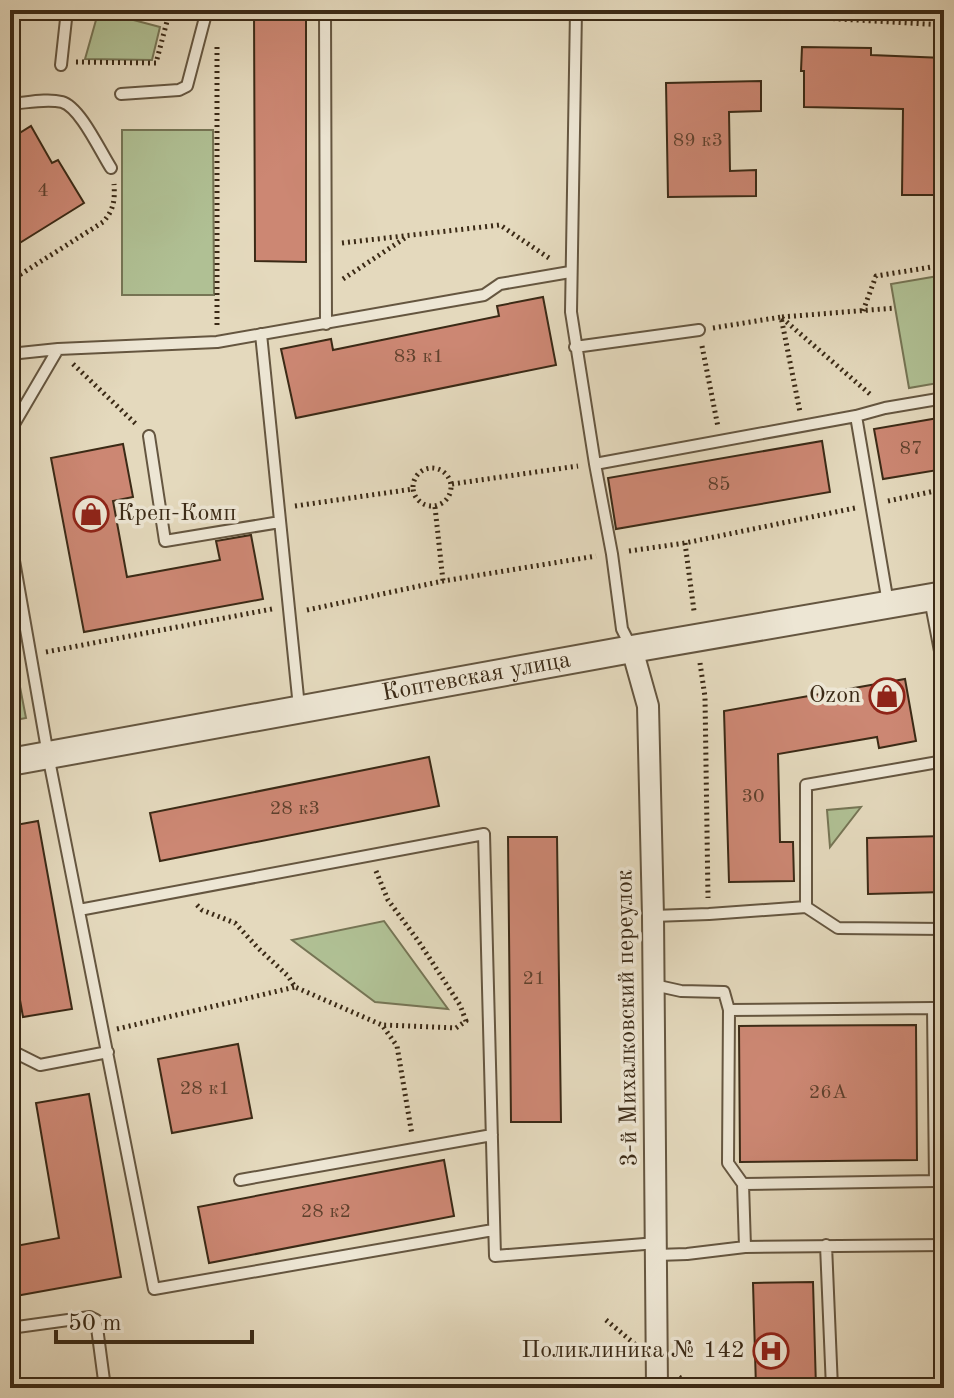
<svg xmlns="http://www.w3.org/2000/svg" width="954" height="1398" font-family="'Old Standard TT',serif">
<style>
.green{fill:#b0c094;stroke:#767555;stroke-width:2}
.building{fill:#cc8773;stroke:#3b2a16;stroke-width:2}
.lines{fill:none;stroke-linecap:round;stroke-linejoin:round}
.service-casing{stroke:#655640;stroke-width:14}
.minor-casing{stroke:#655640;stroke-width:24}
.tertiary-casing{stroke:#655640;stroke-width:30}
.path{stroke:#3b2a16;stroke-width:5;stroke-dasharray:2 4;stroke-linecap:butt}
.service{stroke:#ede6d4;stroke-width:10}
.minor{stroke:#ede6d4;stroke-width:20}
.tertiary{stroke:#ede6d4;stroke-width:26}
.labels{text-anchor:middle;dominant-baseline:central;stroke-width:7;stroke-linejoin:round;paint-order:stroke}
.number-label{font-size:20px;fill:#5f412d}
.poi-label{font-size:24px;fill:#3b2a16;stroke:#ede6d4;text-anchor:end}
.street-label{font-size:24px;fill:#3b2a16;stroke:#ede6d4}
</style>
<rect width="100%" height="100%" fill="#e4d9bd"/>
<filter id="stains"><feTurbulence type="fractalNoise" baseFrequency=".0025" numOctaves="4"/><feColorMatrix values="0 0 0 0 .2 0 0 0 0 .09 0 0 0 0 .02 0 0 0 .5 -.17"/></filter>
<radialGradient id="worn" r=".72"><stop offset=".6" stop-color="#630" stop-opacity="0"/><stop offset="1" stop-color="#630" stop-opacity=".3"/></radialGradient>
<path class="green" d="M107 13 160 27 152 60 85 59 96 20 101 15Z
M122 130H213L214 295H122Z
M944 275V382L909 388 891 284Z
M20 687 26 718 10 721V689Z
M861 807 830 847 827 810Z
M384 921 448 1009 375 1002 292 940Z"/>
<path class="building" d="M254 10H306V262L255 261Z
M802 47 871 48V55L944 58V195H902L903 109 804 107V71H801Z
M761 81V111L729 112 730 171 756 170V196L668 197 666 83Z
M31 126 52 163 58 160 84 203 10 249V139Z
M543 297 556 365 296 418 281 349 331 339 333 350 499 316 497 306Z
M944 417V469L883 479 874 429Z
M822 441 830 492 616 529 608 478Z
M123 444 133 497 113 501 127 577 220 560 216 541 251 535 263 599 84 632 51 458Z
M905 679 916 741 879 748 877 737 778 754 780 842H793L794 881 729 882 724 711Z
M429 757 439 806 160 861 150 813Z
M38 821 72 1009 23 1017 10 944V826Z
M944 836V892L868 894 867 838Z
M508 837H557L561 1122H511Z
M916 1025 917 1160 740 1162 739 1026Z
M238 1044 252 1118 172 1133 158 1059Z
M89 1094 121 1277 10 1297V1247L59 1238 36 1103Z
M444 1160 454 1216 209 1263 198 1207Z
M813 1282 816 1388H756L753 1283Z"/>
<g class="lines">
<defs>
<path id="service" d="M325 10 326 324
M576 10 571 312 595 464 612 554 622 629 631 647
M61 65 67 10
M121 94 179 90 187 86 207 10
M10 104C26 103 46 98 62 102 80 107 100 151 111 168
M261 334 299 707
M575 347 699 330
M10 354 58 349
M10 431 58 349 217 342 484 295 500 284 570 272
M149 436 165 541 280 522
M595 464 856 416
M10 538 48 755 154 1289 493 1230
M930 599 944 672
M888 603 856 416 885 408 944 398
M806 907V785L944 761
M79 910 484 834 495 1256 657 1243
M653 916 709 914 806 907 838 928 944 929
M654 985 681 991 724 992 729 1010 933 1008 935 1181 743 1184
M729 1010 728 1163 743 1184 745 1247
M10 1050 40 1065 108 1052
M240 1180 492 1135
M826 1245 832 1388
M657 1255 687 1254 745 1247 944 1245
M10 1328 90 1317 96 1320 105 1388"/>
<path id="minor" d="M632 649 648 706 653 916 657 1388"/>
<g id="tertiary">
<path id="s1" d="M10 762 632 649 944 595"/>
</g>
</defs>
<use href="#service" class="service-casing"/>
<use href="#minor" class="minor-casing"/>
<use href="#tertiary" class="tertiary-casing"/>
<path class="path" d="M683 10 944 25
M76 62 156 63 170 10
M342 243 500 225 549 258
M343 279 408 236
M10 281 103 222C114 210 115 200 114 184
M863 311 876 276 944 265
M782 317 895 308
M782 318 871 395
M217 325V47
M713 328 781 317 800 412
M702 346 718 427
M73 364 138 426
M413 487a19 19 0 1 1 38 0a19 19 0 1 1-38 0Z
M452 484 578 466
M888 501 944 489
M295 506 413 489
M435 507 443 581
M685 543 694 611
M629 551 685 543 855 508
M307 610 443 581 596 556
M46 652 272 609
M700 663 705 697 708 898
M376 871 388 900 419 942 460 1005 466 1021 456 1028 383 1025
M197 905 202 910 235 923 258 948 288 976 295 987 382 1025 397 1046 412 1135
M117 1029 295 987
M939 1198 944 1220
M606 1320 636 1345
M679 1377 696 1388"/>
<use href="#service" class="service"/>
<use href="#minor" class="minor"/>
<use href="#tertiary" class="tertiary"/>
</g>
<defs>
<symbol id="shop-ring" viewBox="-11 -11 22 22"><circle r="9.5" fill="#ede6d4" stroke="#8f2418" stroke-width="1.5"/><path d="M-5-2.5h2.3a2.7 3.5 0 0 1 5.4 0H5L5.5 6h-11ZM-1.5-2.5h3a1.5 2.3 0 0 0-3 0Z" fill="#8f2418"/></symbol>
<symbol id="hospital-ring" viewBox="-11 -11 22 22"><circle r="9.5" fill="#ede6d4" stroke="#8f2418" stroke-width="1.5"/><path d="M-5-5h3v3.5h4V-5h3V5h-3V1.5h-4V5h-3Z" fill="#8f2418"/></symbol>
</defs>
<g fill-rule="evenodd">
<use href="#shop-ring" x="71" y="494" width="40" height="40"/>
<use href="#shop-ring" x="867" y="676" width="40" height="40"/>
<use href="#hospital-ring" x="751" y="1331" width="40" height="40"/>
</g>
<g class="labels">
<g class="number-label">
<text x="698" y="141">89 к3</text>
<text x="43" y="191">4</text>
<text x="419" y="357">83 к1</text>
<text x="911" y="449">87</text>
<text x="719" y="485">85</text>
<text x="753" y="797">30</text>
<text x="295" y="809">28 к3</text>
<text x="534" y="979">21</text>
<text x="205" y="1089">28 к1</text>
<text x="828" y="1093">26А</text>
<text x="326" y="1212">28 к2</text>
</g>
<g class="poi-label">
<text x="117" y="514" text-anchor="start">Креп-Комп</text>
<text x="861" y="696">Ozon</text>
<text x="745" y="1351">Поликлиника № 142</text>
</g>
<g class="street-label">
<text stroke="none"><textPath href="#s1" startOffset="474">Коптевская улица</textPath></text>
<text transform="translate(628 1018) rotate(-91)">3-й Михалковский переулок</text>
</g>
</g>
<rect width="954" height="1398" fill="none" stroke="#e4d9bd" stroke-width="40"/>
<rect x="12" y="12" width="930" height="1374" fill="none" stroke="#3b2a16" stroke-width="4"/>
<rect x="20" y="20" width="914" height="1358" fill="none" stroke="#3b2a16" stroke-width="2"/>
<path d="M56 1330v12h196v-12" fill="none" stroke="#3b2a16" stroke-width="4"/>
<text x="68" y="1330" font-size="24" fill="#3b2a16" stroke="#ede6d4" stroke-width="6" paint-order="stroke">50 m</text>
<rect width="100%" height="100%" filter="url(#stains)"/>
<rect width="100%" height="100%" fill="url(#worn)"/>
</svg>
